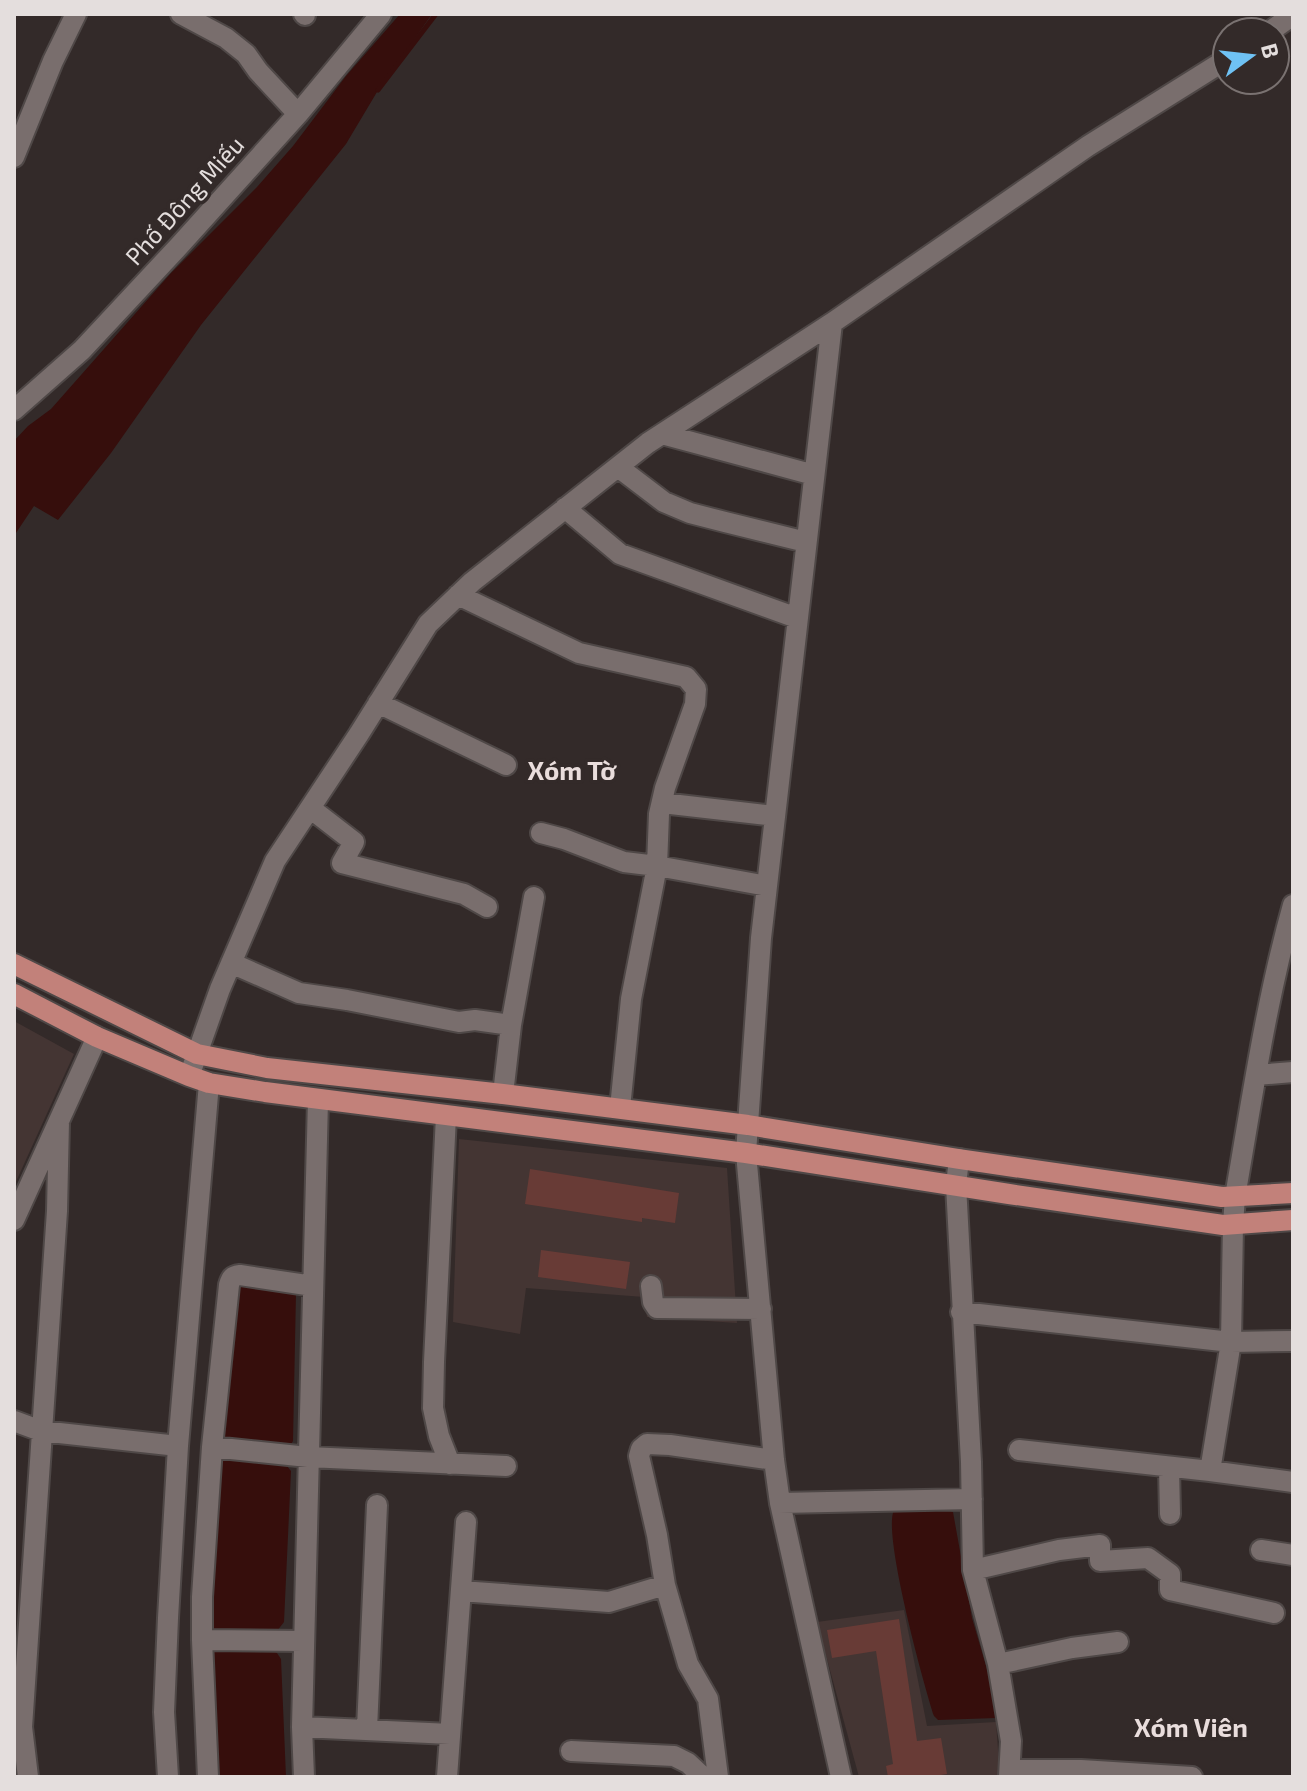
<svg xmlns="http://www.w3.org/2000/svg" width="1307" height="1791" font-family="'Exo 2',sans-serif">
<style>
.built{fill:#443533}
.water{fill:#360e0c}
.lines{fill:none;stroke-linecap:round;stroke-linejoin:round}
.stream{stroke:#360e0c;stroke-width:5}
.building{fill:#683b36}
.minor-casing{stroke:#4f4847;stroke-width:24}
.major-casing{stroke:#4f4847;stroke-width:24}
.minor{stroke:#796e6d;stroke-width:20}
.major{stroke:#c2817a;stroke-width:20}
.labels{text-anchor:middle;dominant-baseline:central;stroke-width:7;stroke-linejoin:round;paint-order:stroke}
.street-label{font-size:24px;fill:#e4dedd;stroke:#332a29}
.neighbourhood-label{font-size:26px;font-weight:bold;fill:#e9dddc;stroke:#332a29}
</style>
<rect width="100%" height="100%" fill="#332a29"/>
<path class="built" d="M14 1021 74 1054 14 1186Z
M459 1139 727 1168 737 1323 647 1317 644 1297 526 1288 520 1334 453 1322Z
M904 1610 927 1726 996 1722 1000 1777H859L817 1622Z"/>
<path class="water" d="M400 14H432L377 92 346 144 201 325 111 453 58 520 34 506 14 536V441L28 426 51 409 171 273 257 187 293 146 346 76Z
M238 1283 296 1293 293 1441 290 1446 221 1437Z
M219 1458 278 1464 287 1466 291 1471 284 1622 277 1631 216 1632 210 1627Z
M946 1509 953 1512 972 1618 998 1707 1000 1715 996 1718 938 1720 934 1716C924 1685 882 1533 894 1510Z
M212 1649 271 1650 277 1653 281 1659 286 1777H212Z"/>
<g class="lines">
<path class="stream" d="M378 90 436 14"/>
</g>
<path class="building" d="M530 1169 679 1193 675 1223 642 1218V1222L525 1204Z
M541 1250 630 1262 626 1289 538 1277Z
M899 1619 917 1741 941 1738 947 1774 929 1777H888L886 1766 893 1764 876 1651 832 1658 827 1630Z"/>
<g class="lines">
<defs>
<path id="minor" d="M181 14 226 38 246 54 258 71 298 114
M304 14 305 15
M1269 32 1293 15
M14 157 53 61 76 14
M832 323 761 938 746 1153 774 1460 780 1503 841 1777
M14 410 82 350 179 246 298 114 381 14
M662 434 814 475
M618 467 664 502 690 513 725 522 806 542
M565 508 620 554 797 618
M458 595 579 653 686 677 696 689 695 704 665 788 659 814 657 866 631 999 620 1108
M378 703 506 765
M662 803 775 816
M310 808 354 842 342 863 464 894 487 907
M541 833 564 839 624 862 657 866 767 886
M231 963 299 993 347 1000 459 1022 475 1020 511 1025
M191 1071 220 989 275 861 359 734 428 624 472 582 648 443 832 323 1088 146 1227 59
M1256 1075 1293 1072
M503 1094 511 1025 534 897
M446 1116 434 1362 433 1408 439 1436 450 1464
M959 1159 956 1185 971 1462 973 1570 998 1664 1011 1741 1009 1777
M14 1220 97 1037
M651 1286 653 1302 657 1308 761 1309
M961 1312 1231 1342 1293 1341
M14 1421 41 1431 178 1446
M212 1447 308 1457 506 1466
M1019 1450 1210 1471 1293 1482
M1169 1467 1170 1514
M1210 1471 1231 1342 1233 1224 1235 1197C1252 1099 1266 1001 1293 905
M780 1503 972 1499
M1261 1550 1293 1555
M973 1570 1059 1550 1100 1545V1561L1148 1558 1170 1574V1590L1274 1613
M461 1591 609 1602 665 1585
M202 1640 304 1641
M998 1664 1072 1648 1118 1642
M302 1727 450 1734
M367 1729 377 1505
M571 1751 674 1756 688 1763 703 1777
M1010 1770H1081L1192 1777
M28 1777 22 1727 57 1211 59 1121
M168 1777 164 1712 168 1618 178 1446 209 1083
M208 1777 202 1640V1597L212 1447 229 1285C231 1278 232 1276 240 1275L313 1286
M304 1777 302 1727 318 1100
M447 1777 466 1522
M718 1777 708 1699 688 1664 665 1585 657 1535 639 1456 641 1449 647 1444 670 1445 774 1460"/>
<path id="major" d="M14 964 197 1054 267 1068 503 1094 748 1125 959 1159 1222 1197 1293 1193
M14 994 97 1037 189 1076 209 1083 265 1092 746 1153 1009 1194 1223 1225 1293 1220"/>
</defs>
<use href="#minor" class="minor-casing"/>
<use href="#major" class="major-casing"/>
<use href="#minor" class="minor"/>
<use href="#major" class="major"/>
</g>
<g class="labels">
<g class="street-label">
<text transform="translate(184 200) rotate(-48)">Phố Đông Miếu</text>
</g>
<g class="neighbourhood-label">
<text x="572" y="769">Xóm Tờ</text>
<text x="1191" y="1726">Xóm Viên</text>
</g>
</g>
<rect width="1307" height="1791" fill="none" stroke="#e4dedd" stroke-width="32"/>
<g transform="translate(1251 56) rotate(75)"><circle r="38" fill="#332a29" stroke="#7a7271" stroke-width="2"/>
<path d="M0-6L14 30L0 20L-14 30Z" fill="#6fc2f4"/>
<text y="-12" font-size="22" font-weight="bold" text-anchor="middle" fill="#e4dedd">B</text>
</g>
</svg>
